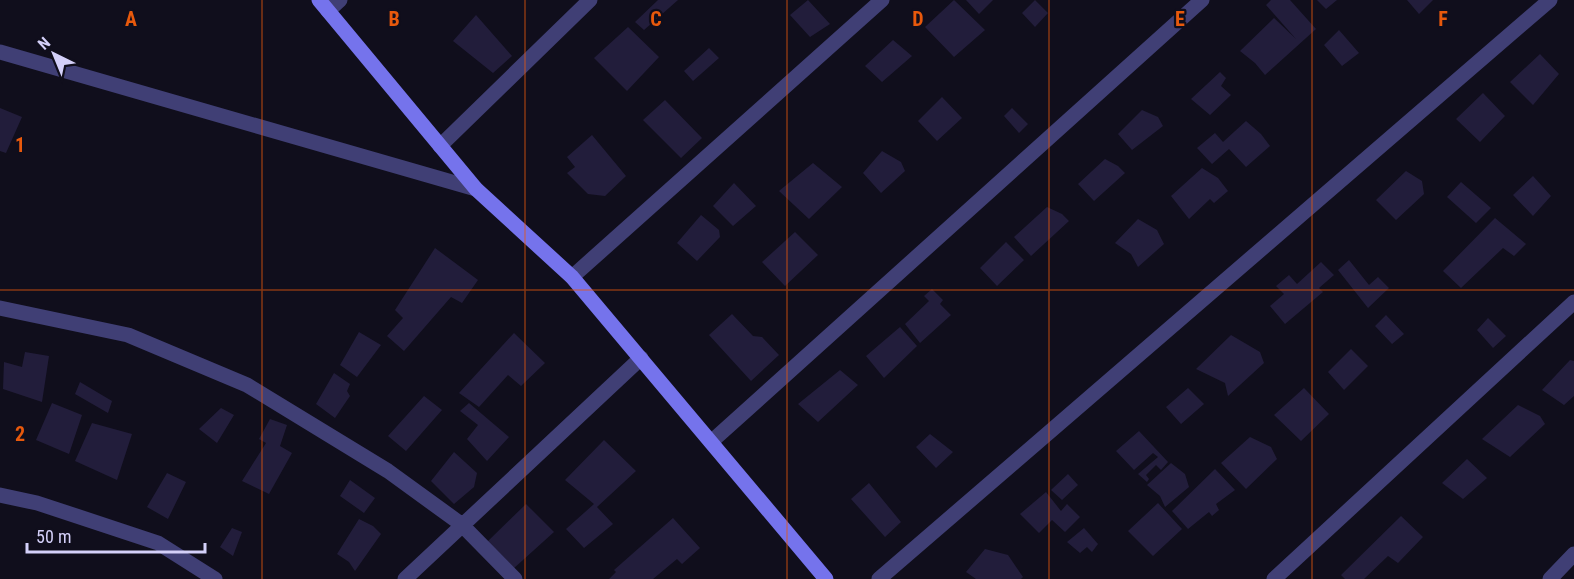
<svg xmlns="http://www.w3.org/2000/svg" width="1574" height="579" font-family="'Roboto Condensed',sans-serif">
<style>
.building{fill:#221d3b}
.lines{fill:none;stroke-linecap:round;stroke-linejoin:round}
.street{stroke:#403f75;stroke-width:15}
.secondary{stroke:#7573ec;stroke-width:15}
.grid{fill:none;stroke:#e8590c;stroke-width:1.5;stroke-opacity:0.55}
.grid-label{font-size:20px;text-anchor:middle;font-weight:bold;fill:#e8590c;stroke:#100e1c;stroke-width:4.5;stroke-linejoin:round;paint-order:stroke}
</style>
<rect width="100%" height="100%" fill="#100e1c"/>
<path class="building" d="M658 0H678L644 30 635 22Z
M808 0 830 24 810 37 790 15Z
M954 0 985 30 954 57 925 27Z
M966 0H993L979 14Z
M1035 0 1048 13 1035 27 1022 13Z
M1271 0H1290L1316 29 1265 75 1255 63 1240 51 1274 18 1296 39 1266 5Z
M1317 0H1337L1326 9Z
M1407 0H1433L1419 14Z
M476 15 512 56 493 73 453 41Z
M628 27 659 57 627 91 594 58Z
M1339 30 1359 53 1342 66 1324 45Z
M893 40 912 56 882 82 865 66Z
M709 48 719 58 693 81 684 71Z
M1540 54 1559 74 1533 105 1510 82Z
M1220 72 1226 78 1221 86 1231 95 1210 115 1191 99Z
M1483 93 1505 116 1480 142 1456 119Z
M942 97 962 118 937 141 918 121Z
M665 100 702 138 681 158 643 120Z
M0 108 22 117 6 153 0 151Z
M1012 108 1028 124 1019 133 1004 116Z
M1142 110 1158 117 1163 126 1132 150 1118 134Z
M1246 121 1261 134 1270 146 1246 167 1229 149 1212 164 1197 148 1215 133 1223 142Z
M592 135 626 176 605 196 588 194 567 173 575 167 567 157Z
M882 151 901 162 905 171 881 193 863 173Z
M1105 159 1118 166 1125 173 1094 201 1078 184Z
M813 163 842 187 809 219 779 191Z
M1202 168 1218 178 1228 191 1214 203 1210 199 1189 219 1171 196Z
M1406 171 1422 181 1424 194 1396 220 1376 200Z
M1533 176 1551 196 1533 216 1513 195Z
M1461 182 1491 208 1476 223 1447 197Z
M734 183 756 206 733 226 713 206Z
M1047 207 1062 214 1069 221 1031 256 1014 237Z
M701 215 719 230 720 237 697 261 677 243Z
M1495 218 1526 244 1514 256 1503 248 1461 288 1443 271Z
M1138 219 1157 230 1164 244 1138 267 1131 254 1115 243Z
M795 232 818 255 785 286 762 262Z
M1006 242 1024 260 997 286 980 268Z
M435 248 478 280 462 303 451 297 404 351 387 336 403 318 395 310Z
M1349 260 1369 285 1378 277 1389 288 1368 308 1338 270Z
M1321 262 1334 275 1319 288 1323 292 1285 324 1270 306 1284 294 1276 286 1289 275 1297 284Z
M932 289 943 300 940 304 951 315 920 343 905 324 929 301 924 296Z
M732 314 753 336 762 337 779 355 751 381 709 335Z
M1386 315 1404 334 1392 344 1375 326Z
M1488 318 1506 336 1493 348 1477 330Z
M900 327 917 346 884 378 866 356Z
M359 332 381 345 357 377 340 365Z
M514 333 545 363 521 386 508 375 479 407 459 393Z
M1231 335 1260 352 1264 363 1228 396 1225 383 1196 369Z
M1351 349 1368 366 1344 390 1328 372Z
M25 352 49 356 42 402 3 389 4 362 22 367Z
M1570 360 1574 361V396L1564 405 1542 390Z
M840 370 858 385 818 422 798 404Z
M334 373 350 384 347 391 350 396 335 418 316 404Z
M80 382 112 401 108 413 75 394Z
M1188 388 1204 404 1181 424 1166 407Z
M1304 388 1329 414 1301 441 1274 415Z
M424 396 442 410 406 451 388 436Z
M52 403 82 415 69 454 36 440Z
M469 403 509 437 487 461 467 439 478 425 460 411Z
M1518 405 1540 416 1545 424 1510 457 1482 439Z
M221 408 234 415 217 443 199 429Z
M270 419 287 425 280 446 292 453 269 494 242 481 266 443 259 439Z
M92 423 132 434 117 480 75 461Z
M1139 431 1168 462 1161 470 1156 465 1146 475 1149 479 1147 482 1138 474 1158 457 1153 453 1134 470 1116 451Z
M930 434 953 452 936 468 916 447Z
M1250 437 1271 447 1277 459 1246 489 1221 463Z
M604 440 636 471 597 507 613 524 584 548 566 529 594 504 565 480Z
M454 452 477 473 474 487 454 504 431 481Z
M1467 459 1487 478 1463 499 1442 483Z
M1171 463 1185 474 1189 487 1165 507 1160 496 1147 485Z
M1215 469 1235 490 1216 504 1219 510 1212 516 1209 512 1188 529 1172 511Z
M167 473 186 482 168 519 147 507Z
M1068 474 1078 485 1062 500 1051 490Z
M350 480 375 498 364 513 340 496Z
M869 483 901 522 885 537 851 499Z
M1046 492 1061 511 1067 504 1080 517 1065 532 1052 520 1039 533 1020 514Z
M1158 503 1182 529 1153 556 1128 531Z
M526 504 554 532 513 569 487 542Z
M1401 516 1423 537 1398 563 1388 556 1364 579H1345L1341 575Z
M673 518 700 548 682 564 677 559 653 579H609L616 572 614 570Z
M359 519 373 526 381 534 355 571 349 562 337 554Z
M232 528 242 532 233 556 220 547Z
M1084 528 1098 544 1092 552 1087 547 1080 553 1067 542Z
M985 549 1008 555 1023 577 1021 579H976L966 572Z"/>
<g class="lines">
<path class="street" d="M328 11 340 0
M0 52 476 189
M440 146 590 0
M572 277 882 0
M0 308 128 335 247 385 388 471 461 524 515 579
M711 442 1202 0
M0 495 37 503 158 543 215 579
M405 579 641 358
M879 579 1550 0
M1274 579 1574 302
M1550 579 1574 554"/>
<path class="secondary" d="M319 0 476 189 572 277 826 579"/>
</g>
<path class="grid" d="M262 0V579M525 0V579M787 0V579M1049 0V579M1312 0V579M0 290H1574"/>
<g class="grid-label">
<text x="131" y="26">A</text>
<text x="394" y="26">B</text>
<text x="656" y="26">C</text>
<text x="918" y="26">D</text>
<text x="1180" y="26">E</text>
<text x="1443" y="26">F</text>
<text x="20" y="152">1</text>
<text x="20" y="441">2</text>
</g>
<g transform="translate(54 54) rotate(317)" stroke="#100e1c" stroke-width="4.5" paint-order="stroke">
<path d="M0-4.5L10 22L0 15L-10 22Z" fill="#d4d0f9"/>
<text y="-9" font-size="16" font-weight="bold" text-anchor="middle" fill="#d4d0f9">N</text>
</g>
<path d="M27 543v9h178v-9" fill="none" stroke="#d4d0f9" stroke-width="3"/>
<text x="36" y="543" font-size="18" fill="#d4d0f9" stroke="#100e1c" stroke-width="4.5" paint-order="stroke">50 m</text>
</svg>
